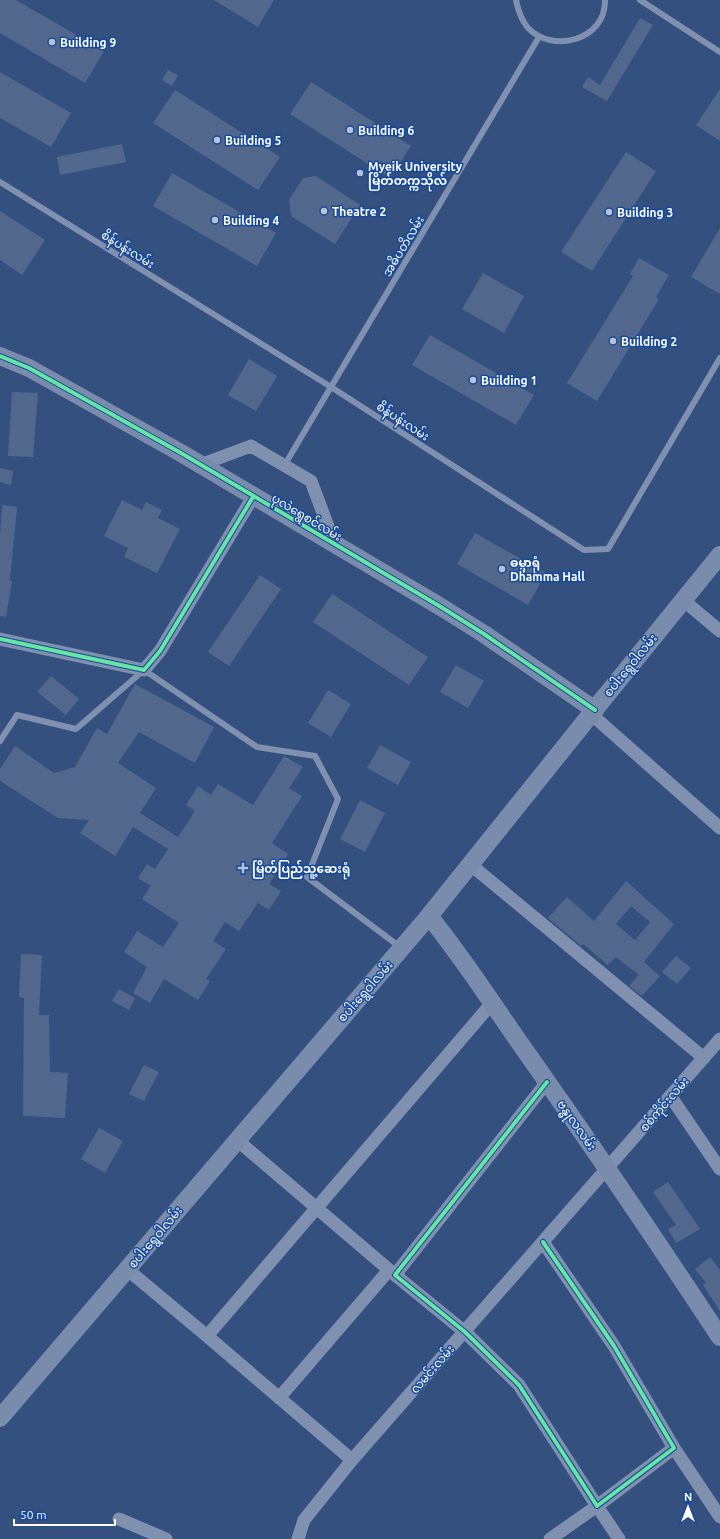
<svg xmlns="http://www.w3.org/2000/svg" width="720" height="1539" font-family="Ubuntu,'Noto Sans Myanmar',sans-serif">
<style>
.building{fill:#51688c;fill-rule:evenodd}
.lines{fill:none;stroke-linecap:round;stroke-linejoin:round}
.lane{stroke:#7f91af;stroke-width:6}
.street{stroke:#7f91af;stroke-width:13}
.secondary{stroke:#7a8cac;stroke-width:18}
.cycleway-casing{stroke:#15499d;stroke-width:6}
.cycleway{stroke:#66e7a1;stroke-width:4}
.poi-dot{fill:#b8c2d2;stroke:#15499d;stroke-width:1.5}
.labels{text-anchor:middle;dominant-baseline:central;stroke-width:3;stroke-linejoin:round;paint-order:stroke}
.poi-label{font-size:12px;font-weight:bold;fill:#fff;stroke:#15499d;text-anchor:start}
.street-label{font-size:12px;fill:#fff;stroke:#15499d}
</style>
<rect width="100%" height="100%" fill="#34507e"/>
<path class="building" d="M0 0H16L104 51 85 83 0 33Z
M214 0H274L258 27Z
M640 18 653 25 607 101 582 87 588 77 600 85Z
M168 70 178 75 172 86 162 80Z
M0 72 71 113 51 147 0 118Z
M311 82 411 146 390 178 290 114Z
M720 89V141L696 125Z
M175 90 280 157 258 190 153 123Z
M122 144 126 162 60 175 57 157Z
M626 152 656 171 592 271 561 252Z
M172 173 276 233 257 266 153 206Z
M316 176 360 205 335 244 291 216 289 200 303 178Z
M0 211 45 240 22 275 0 260Z
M720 228V294L691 277Z
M639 258 669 275 656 297 659 299 597 401 567 383 633 276 630 274Z
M483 273 524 296 504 333 462 309Z
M430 335 534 395 516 425 412 365Z
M249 359 277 376 256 411 228 395Z
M12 392 38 393 33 457 8 456Z
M0 468 13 471 11 485 0 482Z
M122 500 142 510 146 502 162 510 158 518 180 529 157 573 124 557 128 548 104 536Z
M2 505 17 507 10 580 12 581 6 617 0 616V537Z
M475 533 546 573 528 605 457 564Z
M260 575 281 589 229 666 208 652Z
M332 594 428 657 409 685 313 622Z
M456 665 484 681 468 708 440 692Z
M51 676 79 699 66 715 37 692Z
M135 684 214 727 195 763 139 732 118 763 156 788 140 813 178 837 195 811 186 805 198 786 211 795 218 784 253 805 284 756 303 767 289 788 302 796 272 843 288 854 269 884 281 891 269 910 258 903 239 931 225 922 213 941 226 949 206 979 210 981 198 1000 164 979 150 1003 133 993 147 967 124 952 137 931 163 947 179 923 142 899 151 886 138 878 147 864 155 869 168 849 133 827 115 856 80 833 89 820 58 818 0 781V769L15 746 54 773 75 767 97 728 107 734Z
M328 690 351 704 331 737 308 723Z
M380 745 411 762 398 785 367 768Z
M360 800 385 813 365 852 340 839Z
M626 881 674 924 644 962 660 976 642 996 629 986 639 975 616 957 608 965 583 944 581 946 548 918 567 897 594 921ZM631 906 650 922 635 940 616 924Z
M21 954 42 955 39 1015H49L50 1072 68 1073 65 1118 23 1116 24 998 19 997Z
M676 956 691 968 677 984 662 972Z
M119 989 135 998 129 1010 112 1001Z
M144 1065 159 1072 144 1101 129 1094Z
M99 1128 123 1141 105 1173 81 1159Z
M668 1182 700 1229 676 1243 668 1229 676 1225 653 1192Z
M710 1257 720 1270V1311L703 1285 706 1283 695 1269Z"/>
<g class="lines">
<path class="lane" d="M516 0C518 10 521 20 528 28 553 54 606 40 605 0
M640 0 720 52
M0 182 331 387 584 550 608 549 720 358
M284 466 539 37
M0 741 17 715 76 729 144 670 257 747 315 756 338 799 307 877 400 947"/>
<path class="street" d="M200 465 251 446 311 481 335 545
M683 600 720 631
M0 639 144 670 160 651 253 497
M591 714 720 828
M471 865 704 1058
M671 1097 720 1169
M237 1140 395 1275
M543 1242 614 1346 674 1448 597 1506 519 1385 465 1332 395 1275 547 1082
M128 1270 207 1336 492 1003
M207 1336 352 1460
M279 1398 389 1270
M674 1448 720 1517
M119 1519 166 1539
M298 1539 304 1520 352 1460 720 1039
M550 1539 597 1506 619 1539"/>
<path class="secondary" d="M0 356 29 368 181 453 441 607 484 634 595 710
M429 916C464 959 493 1005 524 1049 591 1144 656 1240 720 1337
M0 1418 429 916 591 714 720 555"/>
<defs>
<path id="cycleway" d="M0 356 29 368 181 453 441 607 484 634 595 710
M0 639 144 670 160 651 253 497
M543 1242 614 1346 674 1448 597 1506 519 1385 465 1332 395 1275 547 1082"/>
</defs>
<use href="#cycleway" class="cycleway-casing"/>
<use href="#cycleway" class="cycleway"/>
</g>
<g class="poi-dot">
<circle cx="52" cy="42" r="4"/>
<circle cx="350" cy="130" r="4"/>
<circle cx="217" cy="140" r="4"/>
<circle cx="360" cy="173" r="4"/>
<circle cx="324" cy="211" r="4"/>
<circle cx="609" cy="212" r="4"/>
<circle cx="215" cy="220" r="4"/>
<circle cx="613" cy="341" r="4"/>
<circle cx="473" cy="380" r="4"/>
<circle cx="502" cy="569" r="4"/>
<path d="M241 862h4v4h4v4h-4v4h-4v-4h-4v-4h4z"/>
</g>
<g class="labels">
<g class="poi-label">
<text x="60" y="42">Building 9</text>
<text x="358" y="130">Building 6</text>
<text x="225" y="140">Building 5</text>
<text x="368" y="166">Myeik University<tspan x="368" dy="14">မြိတ်တက္ကသိုလ်</tspan></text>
<text x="332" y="211">Theatre 2</text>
<text x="617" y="212">Building 3</text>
<text x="223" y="220">Building 4</text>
<text x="621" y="341">Building 2</text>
<text x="481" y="380">Building 1</text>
<text x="510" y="562">ဓမ္မာရုံ<tspan x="510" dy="14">Dhamma Hall</tspan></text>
<text x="252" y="868">မြိတ်ပြည်သူ့ဆေးရုံ</text>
</g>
<g class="street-label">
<text transform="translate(403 246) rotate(-59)">အဓိပတိလမ်း</text>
<text transform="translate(128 249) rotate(32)">စိန်ပန်းလမ်း</text>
<text transform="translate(403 421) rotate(33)">စိန်ပန်းလမ်း</text>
<text transform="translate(307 517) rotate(31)">ပုလဲရွေစင်လမ်း</text>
<text transform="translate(630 665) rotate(-51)">စပါးရွေဝါလမ်း</text>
<text transform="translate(365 991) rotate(-49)">စပါးရွေဝါလမ်း</text>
<text transform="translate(664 1104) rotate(-49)">စစ်ကိုင်းလမ်း</text>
<text transform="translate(577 1125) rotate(55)">ဗန္ဓုလလမ်း</text>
<text transform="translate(155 1237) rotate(-50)">စပါးရွေဝါလမ်း</text>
<text transform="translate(432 1369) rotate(-49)">လမင်းလမ်း</text>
</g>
</g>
<g transform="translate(688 1507)" stroke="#15499d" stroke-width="3" paint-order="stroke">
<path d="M0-3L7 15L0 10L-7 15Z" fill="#ffffff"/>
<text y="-6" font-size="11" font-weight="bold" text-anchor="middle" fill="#ffffff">N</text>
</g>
<path d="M14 1519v6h101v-6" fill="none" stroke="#ffffff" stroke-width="2"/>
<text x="20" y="1519" font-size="12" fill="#ffffff" stroke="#15499d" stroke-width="3" paint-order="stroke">50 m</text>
</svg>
